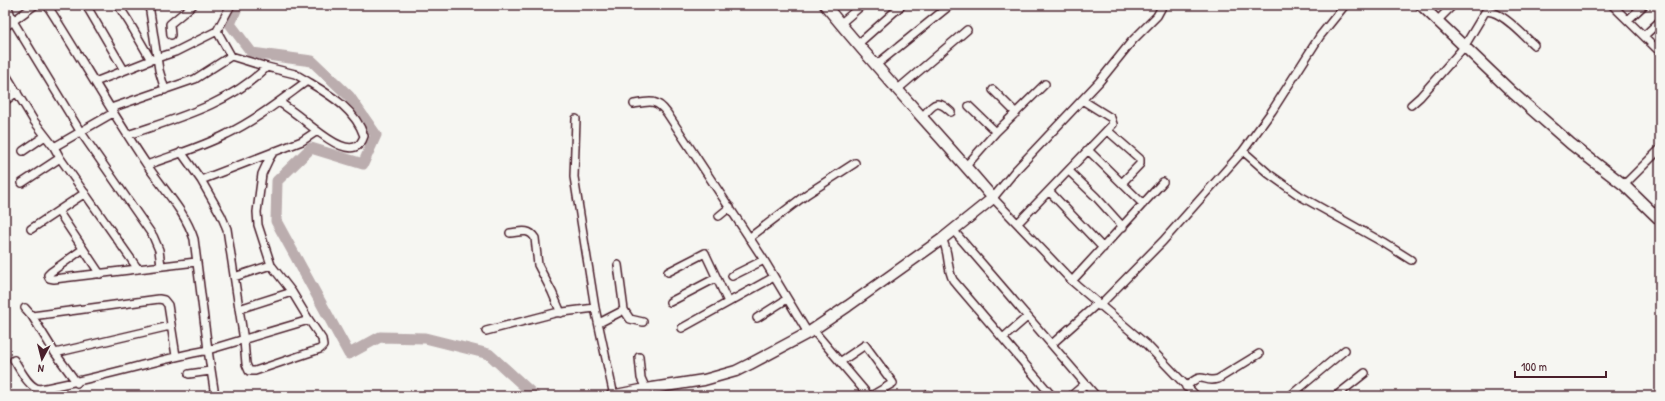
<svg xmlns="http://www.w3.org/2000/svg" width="1665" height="401" font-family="'Patrick Hand',sans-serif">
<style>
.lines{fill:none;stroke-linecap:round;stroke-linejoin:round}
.river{stroke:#bbadae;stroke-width:11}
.street-casing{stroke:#4a1f2b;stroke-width:10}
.secondary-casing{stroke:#4a1f2b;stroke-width:13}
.street{stroke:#f6f6f2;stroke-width:7}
.secondary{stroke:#f6f6f2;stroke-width:10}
</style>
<rect width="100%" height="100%" fill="#f6f6f2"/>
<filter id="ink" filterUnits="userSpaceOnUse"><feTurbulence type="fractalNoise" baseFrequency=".025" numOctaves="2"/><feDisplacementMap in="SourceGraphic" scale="8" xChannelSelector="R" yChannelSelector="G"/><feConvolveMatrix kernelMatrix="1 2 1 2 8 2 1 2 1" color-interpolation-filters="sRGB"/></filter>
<g filter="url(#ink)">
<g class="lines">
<path class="river" d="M238 5 230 24 252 53 312 61 349 96 376 135 363 164 311 148 277 181 276 221 349 354 380 337 425 338 489 354 535 396"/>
<defs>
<path id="street" d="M7 5 13 21 80 131 153 236 159 250 161 266
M47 5C81 58 112 113 147 165 163 189 185 211 194 239L208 350 309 320 292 292 271 265 258 225 257 212 262 174 269 159 274 151
M86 5 124 70
M118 5 129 22 151 60
M149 5 159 70 165 90
M1163 5 1157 16 1132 41 1099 82 1015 171 993 198 1072 281 1147 345 1196 396
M1612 5 1660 52
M1628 20 1644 5
M1437 21 1453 5
M840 24 862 5
M5 27 35 5
M217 31 231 5
M171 35 170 24 193 5
M1644 36 1660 21
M858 44 902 5
M876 65 949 6
M5 73 34 121 54 147 113 113
M95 82 151 60 175 52 217 31 231 56 267 67 295 74 307 81C281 100 256 120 227 134 202 147 174 155 147 165
M898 89 967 30
M993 90 1016 113
M5 101 17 92
M279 102C289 109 298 115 307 123 319 132 355 165 364 136 355 109 330 95 307 81
M634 104C650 101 657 99 667 113L764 260 808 333
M1411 105 1420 97 1464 47 1485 12C1498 7 1524 36 1534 45
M969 106 996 132
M111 108 195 79 231 56
M923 116C934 104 937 98 951 112
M576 119 574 177 595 308 614 396
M1108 131 1140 159V164L1122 183
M128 135C177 118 228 105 267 67
M54 147 60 158 138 269
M23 151 45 136
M1089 151 1143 204
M1243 151 1269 174 1300 196 1384 243 1411 260
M181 152 201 180
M966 166 996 132 1045 84
M1069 171 1096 197 1123 227
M22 183 60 158
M1624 185 1660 149
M1049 191 1103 248
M58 211 100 274
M719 216 730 207
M1018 223 1113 124 1111 118 1082 100
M31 229 85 193
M953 230 1096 396
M510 233C520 232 529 228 535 238L538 265 552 292 561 313
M749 238 807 194 855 163
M942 239C950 253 946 267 953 280L1052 396
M83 249 51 272 48 275 49 278 54 279 196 262
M668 272 705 253 728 302
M732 276 764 260
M234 277 271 265
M1072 281 1163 182
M670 302 716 278
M1099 306 1163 241 1243 151 1272 111 1320 36 1345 5
M25 308 32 316
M239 309 292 292
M624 310 630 319 643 322
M757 318 787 299
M309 320 322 339 323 346 320 349 255 371H249L246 364 244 341 227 229 221 215 201 180 302 141 317 131
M599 323 624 310 618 265
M682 328 774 277
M813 330 869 396
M486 331 555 313 595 308
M1003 338 1027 317
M1052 344 1097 304
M55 353 170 326
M639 357 641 378 646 389
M14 360C20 369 28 387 39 389 96 379 151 361 208 350L215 396
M840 362 865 345 893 383 871 396
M189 374 210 371
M77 383 55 353 32 316 159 299 164 300 168 305 176 356
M1186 387C1205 369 1202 384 1218 379L1259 354
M927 396 928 395
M1071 396 1085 384
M1290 396 1345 350
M1336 396 1365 373"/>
<path id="secondary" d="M1421 5 1513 93 1571 144 1624 185 1660 220
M611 396 646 389 704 380 736 371 750 364 808 333 848 306 942 239 993 198C938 133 879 72 825 5"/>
</defs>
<use href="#street" class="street-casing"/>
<use href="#secondary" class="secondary-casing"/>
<use href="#street" class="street"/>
<use href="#secondary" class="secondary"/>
</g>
</g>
<rect width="1665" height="401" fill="none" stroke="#f6f6f2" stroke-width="20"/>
<rect x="10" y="10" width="1645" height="381" fill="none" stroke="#4a1f2b" stroke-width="1.5" filter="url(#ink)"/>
<g transform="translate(42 359) rotate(187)" stroke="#f6f6f2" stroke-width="3" paint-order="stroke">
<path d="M0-3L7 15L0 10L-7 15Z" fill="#4a1f2b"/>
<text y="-6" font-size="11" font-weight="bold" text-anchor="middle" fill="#4a1f2b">N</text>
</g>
<path d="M1515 371v6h91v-6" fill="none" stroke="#4a1f2b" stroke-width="2"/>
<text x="1521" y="371" font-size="12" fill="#4a1f2b" stroke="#f6f6f2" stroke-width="3" paint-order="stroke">100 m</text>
</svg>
